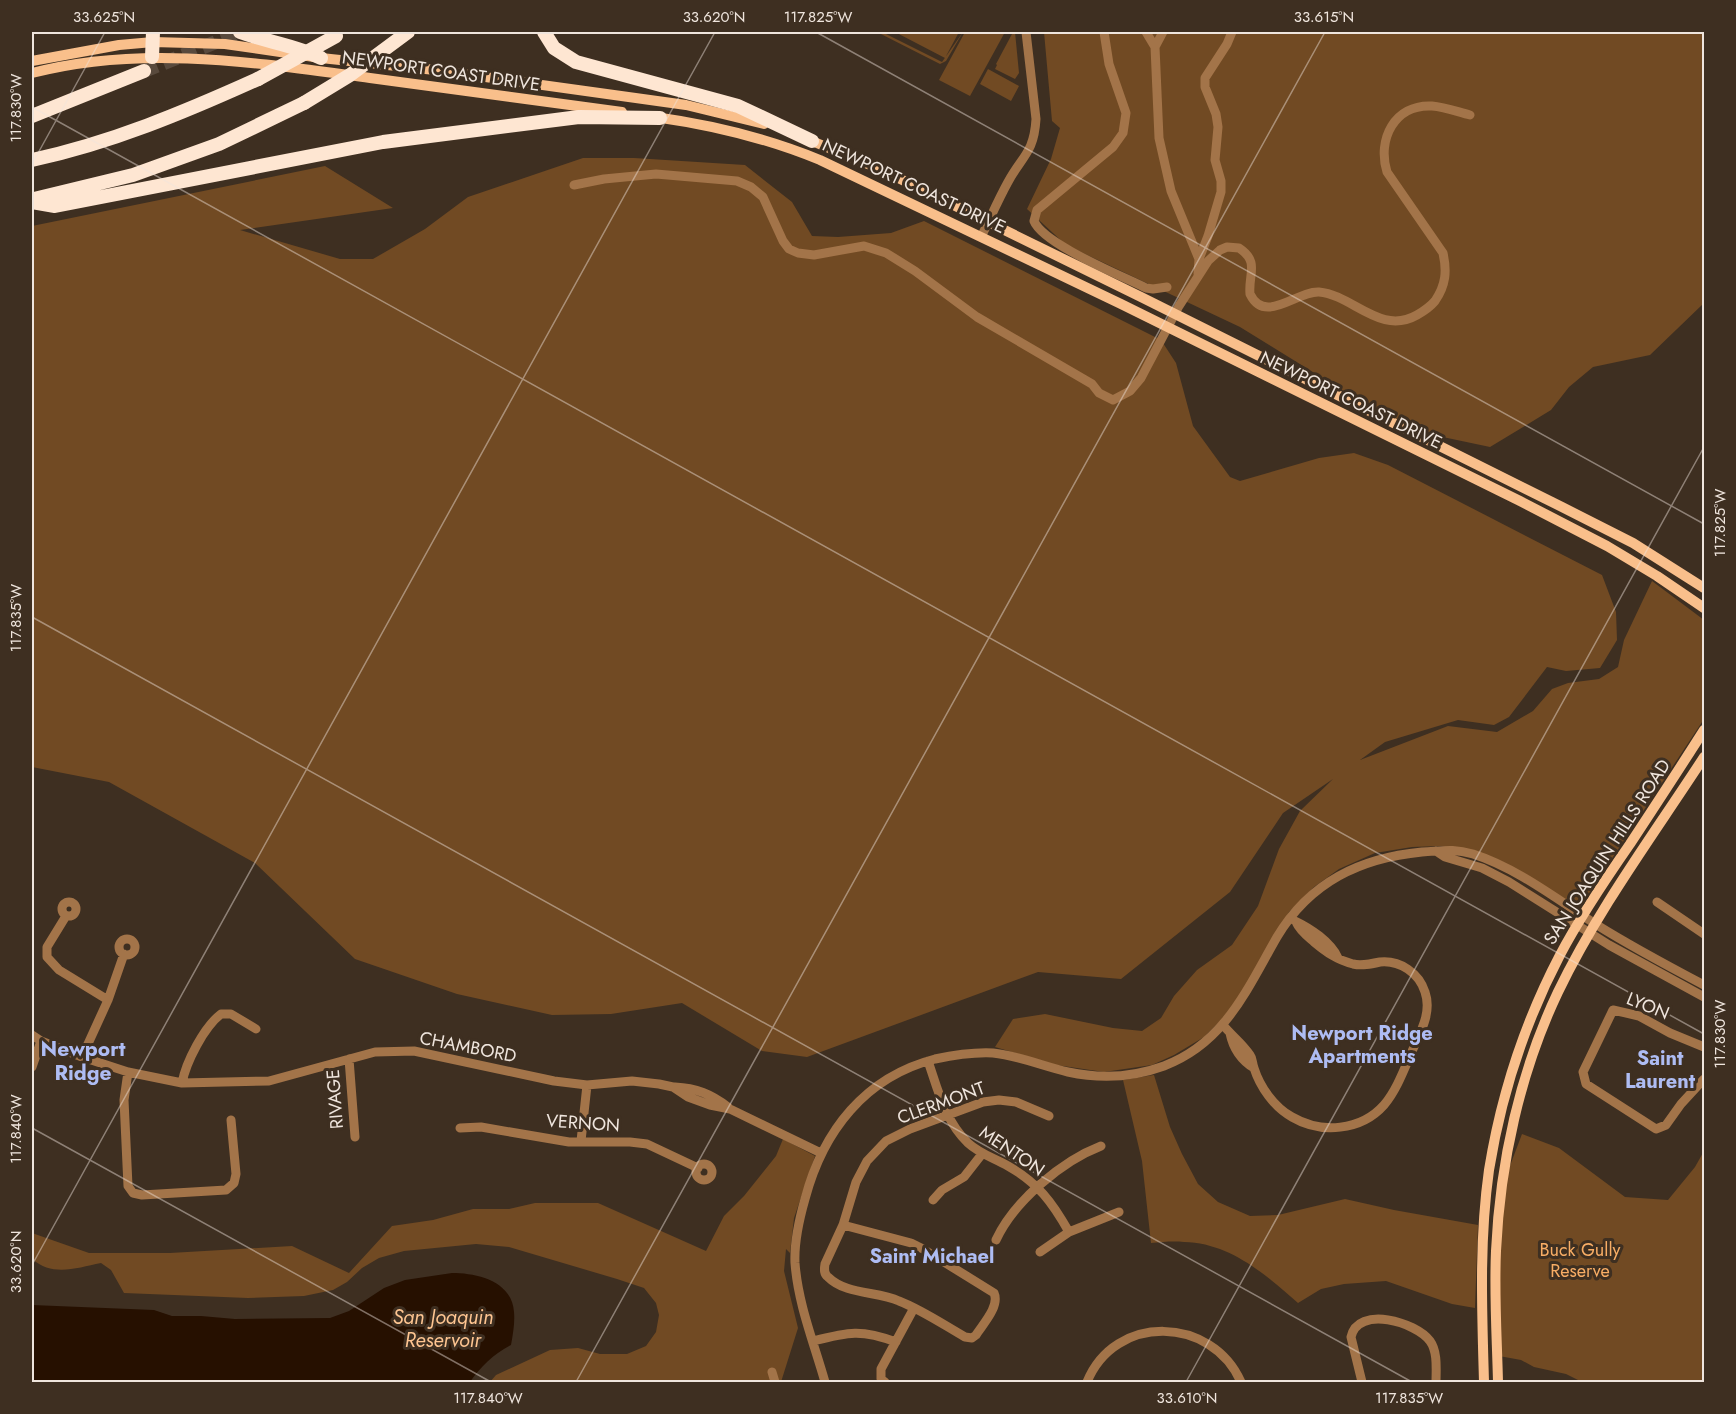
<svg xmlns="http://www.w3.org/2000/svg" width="1736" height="1414" font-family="Jost,sans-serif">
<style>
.green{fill:#714a23}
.water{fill:#261000}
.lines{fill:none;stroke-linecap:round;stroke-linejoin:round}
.highway-tunnel{stroke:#594a3d;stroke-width:14;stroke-dasharray:14 7;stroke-linecap:butt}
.minor{stroke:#a37449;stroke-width:9}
.major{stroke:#f9bf8b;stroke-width:10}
.highway{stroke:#fee6d2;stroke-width:14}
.highway-bridge{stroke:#fee6d2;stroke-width:14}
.ticks{fill:none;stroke:#efe5dd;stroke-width:1.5;stroke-opacity:0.45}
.labels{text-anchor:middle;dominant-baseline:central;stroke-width:6;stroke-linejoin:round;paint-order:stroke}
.street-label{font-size:18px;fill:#efe5dd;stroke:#3e2f21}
.park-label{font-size:18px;fill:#f8ad65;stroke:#3e2f21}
.neighbourhood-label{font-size:20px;font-weight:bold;fill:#aebcf3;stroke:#3e2f21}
.water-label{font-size:20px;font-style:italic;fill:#fec591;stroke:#3e2f21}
.quarter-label{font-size:21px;font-weight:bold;fill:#aebcf3;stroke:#3e2f21}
.neatline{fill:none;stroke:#efe5dd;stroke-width:2}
.ticks-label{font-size:15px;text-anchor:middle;fill:#efe5dd}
</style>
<rect width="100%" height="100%" fill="#3e2f21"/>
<path class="green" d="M877 32H882L942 62 963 32 946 61 940 64Z
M895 32H959L945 58Z
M965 32H1005L970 96 939 80Z
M1011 32H1015L1019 73 1015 79 995 69 997 65 996 64 1012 34Z
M1044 32H1704V303L1650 355 1593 367 1569 387 1551 410 1490 447 1405 429 1240 327 1066 245 1027 209 1051 159 1060 128 1052 121Z
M988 69 1019 86 1011 101 980 84Z
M583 158H634L745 165 792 202 812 236 838 237 891 233 924 221 1161 340 1176 363 1193 426 1230 477 1240 481 1319 458 1354 453 1388 465 1602 575 1616 612 1617 640 1600 668 1566 671 1547 667 1509 717 1494 725 1458 720 1385 742 1360 760 1448 726 1497 732 1533 711 1552 689 1568 683 1599 679 1618 667 1624 640 1652 581 1704 620V719L1580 907 1478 854 1441 846 1412 847 1375 853 1339 869 1314 887 1289 912 1242 992 1223 1018 1204 1037 1174 1055 1152 1065 1104 1072 1056 1065 995 1047 1013 1019 1045 1014 1113 1028 1142 1031 1161 1018 1174 996 1197 970 1232 945 1258 906 1279 849 1300 811 1333 779 1283 813 1230 892 1121 979 1038 972 807 1057 762 1051 682 1003 611 1014 552 1015 457 994 355 959 255 863 109 782 32 767V226L325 166 393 208 240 230 340 259H373L425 229 468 197Z
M1154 1075 1170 1127 1182 1154 1198 1184 1218 1202 1250 1216 1278 1215 1345 1199 1394 1210 1478 1225 1475 1308 1452 1304 1386 1281 1344 1284 1321 1289 1298 1303C1265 1274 1230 1243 1184 1242 1173 1241 1162 1242 1151 1243L1142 1161 1123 1080Z
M1522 1134 1559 1148 1625 1197 1668 1200 1695 1167 1704 1151V1382H1582L1566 1374 1534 1367 1521 1360 1499 1356 1496 1276 1505 1179Z
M783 1139 815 1156 794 1218 790 1253 786 1249 784 1271 798 1328 781 1382H490L496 1375 550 1350 578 1348 600 1354H627L646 1346 656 1332 659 1315 656 1303 644 1288 617 1279 509 1247 476 1244 404 1251 379 1258 362 1268 347 1282 333 1290 304 1296 248 1298 124 1293 111 1270 101 1263C76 1268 53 1277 32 1259V1233L89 1253H170L292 1246 349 1273 392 1226 433 1220 473 1209H509L535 1203H598L706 1251 724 1216 744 1196 776 1156Z"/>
<path class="water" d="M452 1273C477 1273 512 1281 514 1312 515 1322 513 1334 511 1345 494 1354 481 1366 470 1382H32V1305L154 1310 172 1316H201L235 1319 330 1318 349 1311 384 1288 405 1280Z"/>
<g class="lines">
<path class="highway-tunnel" d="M144 71 241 32"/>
<path class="minor" d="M1104 32 1109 64 1126 113 1123 133 1113 147 1037 210 1034 221C1043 244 1122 276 1146 288L1153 289 1167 287
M1146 32 1155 47
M1163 32 1155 47 1159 138 1171 191 1199 259
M574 185 604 179 656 174 737 181 751 187 763 197 783 241 789 249 798 253 814 255 864 246 886 253 915 271 977 317 1092 384 1099 393 1113 400 1130 391 1141 378 1179 306 1208 261 1220 250 1227 247 1239 248C1260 262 1248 274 1250 294 1265 325 1296 291 1319 292 1353 295 1380 336 1417 315 1424 311 1430 307 1435 301 1446 285 1447 271 1443 253L1387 172C1377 140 1394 104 1432 106 1445 107 1458 112 1470 115
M981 237C990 219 998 200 1008 182 1022 156 1034 153 1036 119L1026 32
M1198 274 1199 259 1208 236 1221 192V181L1215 160 1218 127 1216 114 1205 87V78L1227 44 1232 32
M1436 851 1445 857 1482 868 1509 882 1609 945 1704 997
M62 909a7 7 0 1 1 14 0a7 7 0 1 1-14 0Z
M1657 902 1704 934
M66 916 47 947V957L59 970 108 1000
M1295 921C1310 928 1331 942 1338 958
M119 947a8 8 0 1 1 16 0a8 8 0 1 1-16 0Z
M1223 1025C1232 1036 1242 1043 1250 1055 1253 1059 1252 1063 1254 1068 1260 1087 1274 1107 1292 1117 1321 1134 1361 1131 1384 1105 1397 1090 1405 1067 1413 1049 1421 1031 1432 1012 1425 992 1419 973 1400 960 1380 962 1371 964 1362 966 1353 964 1337 960 1326 952 1314 942 1307 936 1300 931 1296 922
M1230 1033C1233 1048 1241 1060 1254 1068
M32 1035 41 1041 82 1057 128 1072 182 1083 269 1081 375 1052 414 1051 554 1081 587 1085 632 1081 659 1084 673 1087 688 1097 710 1105 730 1109 821 1153
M1704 1047 1670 1033 1639 1016 1613 1010 1583 1072 1586 1084 1656 1129 1666 1125 1681 1104 1704 1079
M82 1057 108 1000 124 954
M349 1059 355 1137
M928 1061C938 1090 945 1121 968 1143 980 1154 994 1158 1008 1166 1038 1183 1052 1202 1069 1232
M32 1067 41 1041
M128 1072 124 1100 128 1186 133 1193 142 1195 226 1190 234 1183 236 1174 231 1120
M182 1083C186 1062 204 1027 221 1014H231L256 1029
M675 1087C696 1088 711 1094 728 1107
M460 1128 481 1127 569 1142H630L647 1144 698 1168
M581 1141 587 1085
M696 1172a8 8 0 1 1 16 0a8 8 0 1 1-16 0Z
M933 1200 942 1190 964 1177 982 1154
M843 1225 911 1243 923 1249 994 1293C1000 1306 983 1324 976 1335L972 1338 965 1337C944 1325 922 1310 899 1301 877 1291 846 1295 828 1277 824 1274 824 1270 825 1264L843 1225 856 1182 867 1161 886 1141 910 1129 983 1102 999 1100 1016 1102 1049 1116
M996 1240C1014 1201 1062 1161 1101 1146
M1040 1252 1069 1232 1119 1212
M813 1341C849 1332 861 1329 896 1342
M772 1372 775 1382
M825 1382C814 1343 798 1304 795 1263 794 1241 799 1220 805 1199 823 1131 865 1077 935 1059 954 1055 973 1052 993 1053 1019 1056 1043 1066 1068 1072 1100 1079 1134 1077 1164 1066 1225 1043 1247 989 1277 937 1310 882 1360 858 1422 852 1443 851 1452 848 1473 854 1517 868 1558 900 1597 925 1632 947 1668 966 1704 985
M885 1382 881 1379V1369L914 1308
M1087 1382C1115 1313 1212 1316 1241 1382
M1362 1382 1351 1337C1358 1305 1416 1322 1430 1341 1438 1352 1436 1370 1436 1382"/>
<path class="major" d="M32 61 119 45 153 42 225 44 321 58 435 70 686 105 764 124
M32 73C143 44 257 63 370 78 454 90 538 101 622 112
M655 117C712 125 767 138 820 160L1121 304 1520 501 1607 546 1657 576 1704 608
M807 139 882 170 1141 297 1562 507 1633 543 1704 588
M1484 1382C1482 1311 1479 1241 1489 1170 1501 1096 1525 1022 1560 955 1580 917 1605 880 1630 844 1655 806 1680 768 1704 730
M1498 1382C1497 1339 1494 1295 1496 1251 1500 1163 1520 1072 1558 992 1598 909 1654 834 1704 757"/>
<path class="highway" d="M240 32C267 42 295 45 321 58
M544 32 554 48 576 62 738 106 812 141
M152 57 153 32
M32 116 144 71
M32 160C111 143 185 112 258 79
M34 199 133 175 219 144 304 103
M32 202 55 206 383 142 579 117 660 118"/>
<path class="highway-bridge" d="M258 79 336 36
M304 103 350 75 408 32"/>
</g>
<path class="ticks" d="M816 32 1704 524M32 107 1704 1034M32 164 105 32M32 617 1412 1382M32 1128 491 1382M32 1265 715 32M576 1382 1325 32M1186 1382 1704 447"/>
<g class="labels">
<g class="street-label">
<text transform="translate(441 71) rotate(8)">NEWPORT COAST DRIVE</text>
<text transform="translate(914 186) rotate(25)">NEWPORT COAST DRIVE</text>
<text transform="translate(1351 400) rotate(26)">NEWPORT COAST DRIVE</text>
<text transform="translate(1607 852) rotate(-57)">SAN JOAQUIN HILLS ROAD</text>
<text transform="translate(1648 1006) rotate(22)">LYON</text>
<text transform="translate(468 1047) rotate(11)">CHAMBORD</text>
<text transform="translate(335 1099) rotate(-94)">RIVAGE</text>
<text transform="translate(941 1103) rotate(-20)">CLERMONT</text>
<text transform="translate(583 1123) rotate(4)">VERNON</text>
<text transform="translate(1012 1151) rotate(34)">MENTON</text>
</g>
<g class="park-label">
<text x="1580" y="1250">Buck Gully<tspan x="1580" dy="21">Reserve</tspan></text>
</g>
<g class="neighbourhood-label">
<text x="1362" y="1033">Newport Ridge<tspan x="1362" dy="23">Apartments</tspan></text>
<text x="1660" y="1058">Saint<tspan x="1660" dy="23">Laurent</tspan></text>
<text x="932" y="1256">Saint Michael</text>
</g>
<g class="water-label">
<text x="443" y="1317">San Joaquin<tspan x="443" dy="23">Reservoir</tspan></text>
</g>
<g class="quarter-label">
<text x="83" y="1049">Newport<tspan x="83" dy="24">Ridge</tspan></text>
</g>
</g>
<rect width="1736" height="1414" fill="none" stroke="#3e2f21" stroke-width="66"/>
<rect x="33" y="33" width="1670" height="1348" class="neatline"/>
<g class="ticks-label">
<text x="104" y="22">33.625°N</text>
<text x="714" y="22">33.620°N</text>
<text x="818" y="22">117.825°W</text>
<text x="1324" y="22">33.615°N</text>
<text transform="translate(16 108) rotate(-90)" y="5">117.830°W</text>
<text transform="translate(1720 523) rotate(-90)" y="5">117.825°W</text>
<text transform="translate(16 618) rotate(-90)" y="5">117.835°W</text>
<text transform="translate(1720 1034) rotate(-90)" y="5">117.830°W</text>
<text transform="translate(16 1129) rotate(-90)" y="5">117.840°W</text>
<text transform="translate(16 1262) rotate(-90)" y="5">33.620°N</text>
<text x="488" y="1403">117.840°W</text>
<text x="1187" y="1403">33.610°N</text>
<text x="1409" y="1403">117.835°W</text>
</g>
</svg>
